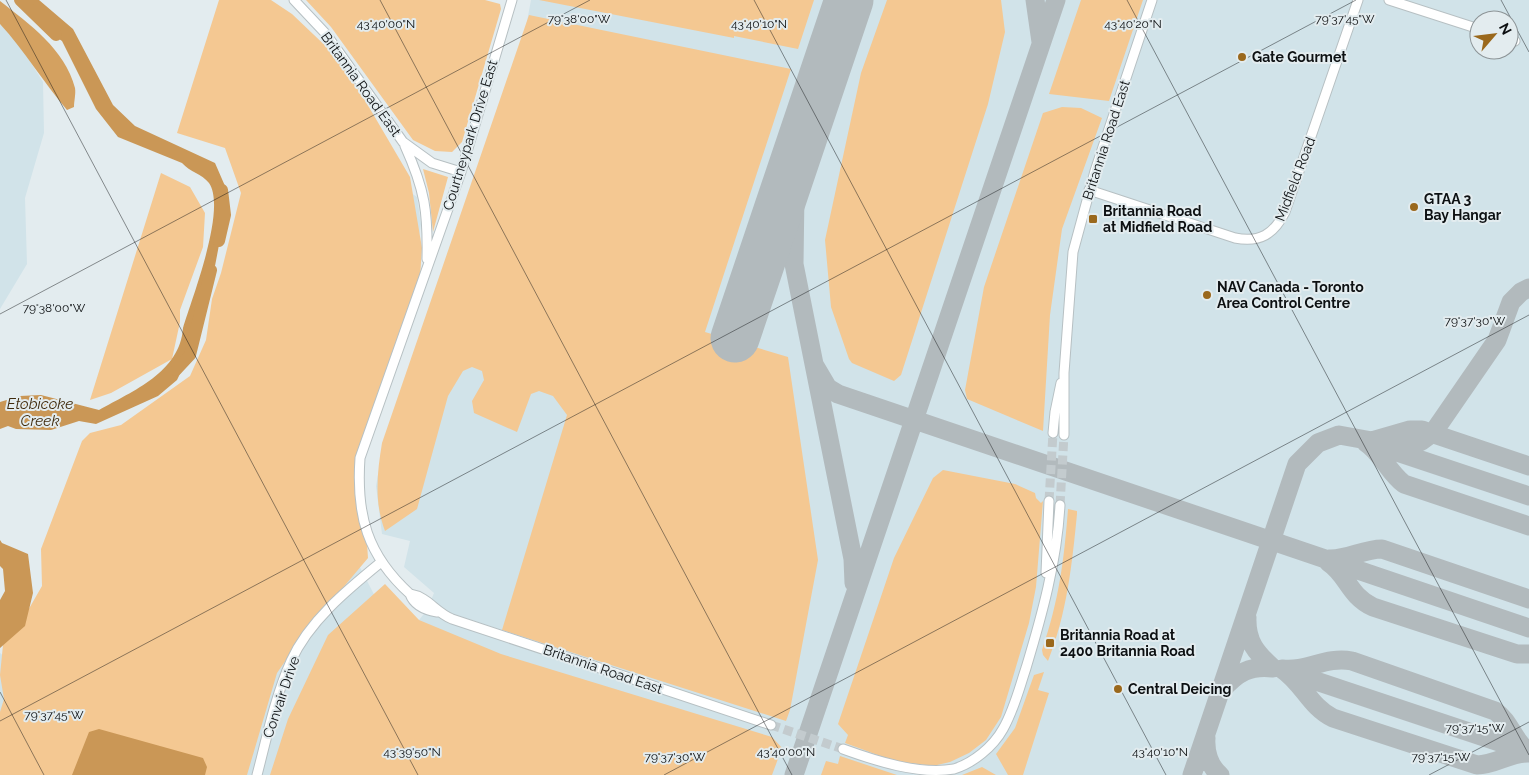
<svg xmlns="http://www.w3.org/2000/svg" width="1529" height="775" font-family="Raleway,sans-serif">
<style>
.built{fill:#d1e3e9;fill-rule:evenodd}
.green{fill:#f4c892}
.forest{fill:#d4a160}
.water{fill:#ca9756}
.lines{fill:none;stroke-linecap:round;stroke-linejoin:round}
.river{stroke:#ca9756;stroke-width:12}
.taxiway{stroke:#b2babd;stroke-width:19}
.runway{stroke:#b2babd;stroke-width:49}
.minor-tunnel{stroke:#c3cbce;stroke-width:9;stroke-dasharray:9 4.5;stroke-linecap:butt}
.minor-casing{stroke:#b7c0c3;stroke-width:11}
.minor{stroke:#fff;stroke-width:9}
.ticks{fill:none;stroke:#0d1012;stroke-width:1;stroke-opacity:0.45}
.poi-dot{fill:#9a681c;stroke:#e3ecef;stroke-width:2}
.labels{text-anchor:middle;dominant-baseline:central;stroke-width:4;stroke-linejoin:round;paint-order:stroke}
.poi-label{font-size:14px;font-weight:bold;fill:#0d1012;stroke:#e3ecef;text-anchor:start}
.street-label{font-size:14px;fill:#0d1012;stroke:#e3ecef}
.water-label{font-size:15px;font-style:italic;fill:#3f2a0c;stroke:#e3ecef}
.ticks-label{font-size:12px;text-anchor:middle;fill:#0d1012;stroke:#e3ecef;stroke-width:4;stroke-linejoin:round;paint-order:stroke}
</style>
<rect width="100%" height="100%" fill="#e3ecef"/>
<path class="built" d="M531 0H1529V775H0V653L47 691 404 188 417 197 421 224 415 265 367 407 352 552 379 604 419 620 427 610 434 593 404 567 410 541 382 534 376 486 383 447 526 27ZM1479 20H1509V50H1479Z
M0 24 21 47 43 82 44 133 25 198 27 264 0 309Z"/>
<path class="green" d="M219 0H271L292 14 334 54 366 102 410 177 422 248 419 292 361 455 368 558 304 634 277 673 247 775H0V712L4 699 0 675 3 645 19 626 42 586 41 549 82 441 90 433 121 425 190 376 206 340 212 299 221 273 241 193 225 148 177 133Z
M306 0H485L500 4 501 9 462 142 452 152 435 151 413 140 331 27Z
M539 0H814L798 49 734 36V38Z
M887 0H1001L1005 32 988 104 901 375 894 381 852 363 849 359 831 307 825 240 861 73Z
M1081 0H1143L1109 101 1049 94Z
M529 15 791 69 705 332 788 357 818 560 790 710 786 721 502 630 567 415 553 396 539 391 531 394 517 432 474 413 472 401 484 380 482 371 472 367 463 371 448 396 417 509 385 531C374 502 377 473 382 443Z
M1062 107 1081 108 1102 118 1062 229 1050 315 1043 431 967 399 965 390 984 287 1043 113Z
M423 169 448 177 433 232 429 193Z
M161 173 190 187 205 213 203 247 180 310V322L172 359 111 393 90 400Z
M943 470 1015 484 1035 493 1036 498 1041 503 1043 501 1036 587 1029 623 1001 717 986 740 969 753 950 762 933 766 894 761 845 743 848 735 838 724 894 558 933 478Z
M1068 509 1077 511V514C1072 565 1067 613 1048 661L1043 655 1042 650C1059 600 1064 561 1068 509Z
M385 584 419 620 501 654 772 737 782 748 772 775H270L288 719 328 635Z
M1044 672 1038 690 1049 693 1023 775H1008L996 754 1015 728 1034 675Z
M840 756 897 775H821L826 761 838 764Z
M982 767 996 775H962Z"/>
<path class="forest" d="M0 1C29 24 65 49 75 88 76 94 74 101 74 107L67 110C43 82 25 51 0 24Z"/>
<path class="water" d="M17 0H39L73 29 113 105 135 126 215 163 225 186 222 229 215 266 198 310 193 347 177 380 158 396 96 424 79 421 51 430 16 429 8 426 0 429V402L20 396 41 395 99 410C133 391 180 372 183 328 192 298 227 209 209 183 202 174 190 172 182 163L118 137 96 109 62 41 52 34 33 9Z
M0 540 2 543 28 554 33 593 25 626 0 648V600L5 591 3 569 0 566Z
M99 729 203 758 207 767 205 775H72L89 732Z"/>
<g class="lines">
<path class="river" d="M20 0 56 35
M219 241 225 215 222 190
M176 370 190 355 211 270"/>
<path class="taxiway" d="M1035 0 1041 42
M805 132 795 193 794 264 853 559 854 583
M815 366 828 388 838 394 1529 628
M1365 442C1382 453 1388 472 1404 484L1529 526
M1381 446C1404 450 1417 448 1435 430L1497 340 1511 302 1521 292 1529 288
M1394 451 1529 496
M1329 559C1347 560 1363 549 1382 549L1529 599
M1328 562C1348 575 1348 595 1373 607L1517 654H1529
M1282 669C1303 683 1310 707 1333 718L1477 765C1496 765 1510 752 1529 753
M1282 669C1308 672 1325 656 1352 661L1495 711C1511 722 1513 741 1529 752
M1289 672 1526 751
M1222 690C1237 673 1250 665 1273 668 1256 653 1246 641 1247 617
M1206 738C1205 751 1209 766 1220 775
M794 775 1056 0
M1192 775 1297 464 1318 443 1339 435 1372 441 1410 430H1422L1529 466"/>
<path class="runway" d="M735 338 849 0"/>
<path class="minor-tunnel" d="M1049 501 1053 433
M1060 505 1064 435
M771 725 843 749"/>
<defs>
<path id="minor" d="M294 0 326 34 403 142 432 163 461 172
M1389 0 1479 29
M1509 39 1515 41
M405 146C425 190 428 212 427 259
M1089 190 1235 238C1260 243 1274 234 1285 212L1358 0
M1053 433 1055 412 1061 383
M1064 435V373L1073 252 1095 171 1152 0
M1046 573 1049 501
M410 594C428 597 435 612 452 619L771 725
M437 612C425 610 414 605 410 594 367 555 356 515 360 458L461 172 512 0
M843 749C876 761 919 775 954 769 973 763 993 747 1003 729 1014 710 1019 689 1026 668 1042 615 1057 561 1060 505
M257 775C267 737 275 697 291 661 309 621 347 590 380 563"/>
</defs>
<use href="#minor" class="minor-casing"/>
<use href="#minor" class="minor"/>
</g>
<path class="ticks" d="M6 0 418 775M380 0 792 775M754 0 1166 775M1127 0 1529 755M1501 0 1529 52M0 314 590 0M0 692 44 775M0 721 1356 0M664 775 1529 315M1429 775 1529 722"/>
<g class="poi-dot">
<circle cx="1242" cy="57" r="5"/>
<circle cx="1414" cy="207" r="5"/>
<rect x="1088" y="214" width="10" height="10" rx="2.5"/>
<circle cx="1207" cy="295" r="5"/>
<rect x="1045" y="638" width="10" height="10" rx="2.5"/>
<circle cx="1118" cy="689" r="5"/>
</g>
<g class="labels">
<g class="poi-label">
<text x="1252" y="57">Gate Gourmet</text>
<text x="1424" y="199">GTAA 3<tspan x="1424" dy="16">Bay Hangar</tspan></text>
<text x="1103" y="211">Britannia Road<tspan x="1103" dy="16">at Midfield Road</tspan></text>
<text x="1217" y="287">NAV Canada - Toronto<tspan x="1217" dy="16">Area Control Centre</tspan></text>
<text x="1060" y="635">Britannia Road at<tspan x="1060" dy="16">2400 Britannia Road</tspan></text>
<text x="1128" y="689">Central Deicing</text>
</g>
<g class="street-label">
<text transform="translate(361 84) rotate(54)">Britannia Road East</text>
<text transform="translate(470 135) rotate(-73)">Courtneypark Drive East</text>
<text transform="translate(1106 140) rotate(-72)">Britannia Road East</text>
<text transform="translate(1295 179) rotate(-69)">Midfield Road</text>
<text transform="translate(603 669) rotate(19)">Britannia Road East</text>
<text transform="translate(281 697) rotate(-71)">Convair Drive</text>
</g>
<g class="water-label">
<text x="40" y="404">Etobicoke<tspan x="40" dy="17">Creek</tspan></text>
</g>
</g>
<g class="ticks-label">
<text x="579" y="23">79°38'00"W</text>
<text x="1345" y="23">79°37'45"W</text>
<text x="386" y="28">43°40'00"N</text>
<text x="759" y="28">43°40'10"N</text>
<text x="1133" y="28">43°40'20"N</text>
<text x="54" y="312">79°38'00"W</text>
<text x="1475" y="325">79°37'30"W</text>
<text x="54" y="719">79°37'45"W</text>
<text x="1475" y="732">79°37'15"W</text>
<text x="412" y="756">43°39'50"N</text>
<text x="786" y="756">43°40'00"N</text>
<text x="1160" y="756">43°40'10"N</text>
<text x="675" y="761">79°37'30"W</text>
<text x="1441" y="761">79°37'15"W</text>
</g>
<g transform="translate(1494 35) rotate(62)"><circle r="24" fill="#e3ecef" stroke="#8d9497"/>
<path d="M0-4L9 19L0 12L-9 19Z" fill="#9a681c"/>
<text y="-8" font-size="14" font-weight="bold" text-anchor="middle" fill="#0d1012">N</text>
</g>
</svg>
